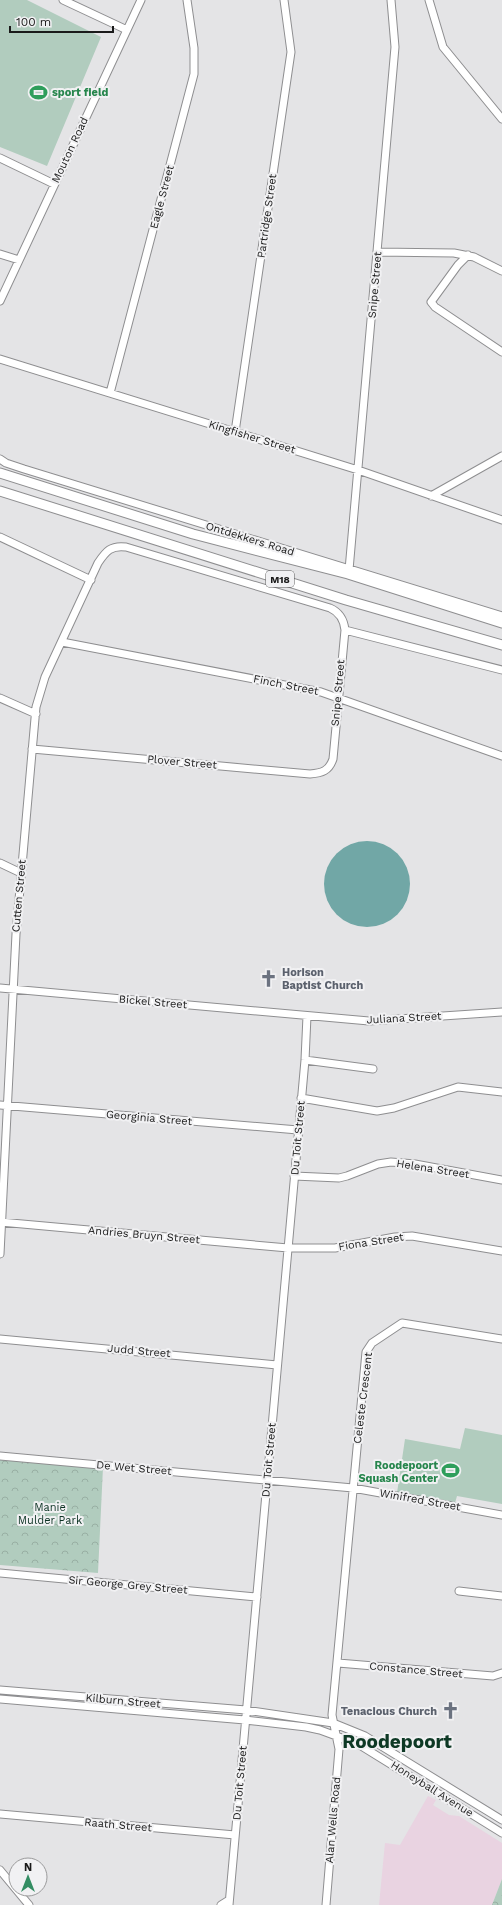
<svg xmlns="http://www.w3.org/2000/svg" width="502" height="1905" font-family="'Work Sans',sans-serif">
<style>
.education{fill:#e9d3e1}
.park{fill:url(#park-crowns)}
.pitch{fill:#b1ccbe}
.water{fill:#71a7a6}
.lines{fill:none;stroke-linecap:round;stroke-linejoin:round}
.minor-casing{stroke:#8e8e90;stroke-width:9}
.major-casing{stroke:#8e8e90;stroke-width:11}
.minor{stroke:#fff;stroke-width:7}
.major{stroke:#fff;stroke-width:9}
.labels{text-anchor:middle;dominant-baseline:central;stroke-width:4;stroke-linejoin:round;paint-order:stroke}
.shield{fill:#f1f1f3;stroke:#5a5a5b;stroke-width:1}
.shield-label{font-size:10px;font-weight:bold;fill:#1a1a1a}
.leisure-label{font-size:11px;font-weight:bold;fill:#27864d;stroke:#f1f1f3;text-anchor:start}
.street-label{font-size:11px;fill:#1a1a1a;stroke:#f1f1f3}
.worship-label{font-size:11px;font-weight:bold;fill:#5b616d;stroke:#f1f1f3;text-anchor:start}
.park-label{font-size:11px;fill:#0d3324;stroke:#f1f1f3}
.town-label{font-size:19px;font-weight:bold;fill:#0e3925;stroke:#f1f1f3}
</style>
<defs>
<pattern id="park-crowns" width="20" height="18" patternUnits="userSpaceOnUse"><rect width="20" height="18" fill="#b1ccbe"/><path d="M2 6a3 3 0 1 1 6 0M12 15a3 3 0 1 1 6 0" fill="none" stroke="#98afa3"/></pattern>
</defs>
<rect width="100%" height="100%" fill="#e4e4e6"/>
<path class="education" d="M428 1796 436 1800 433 1805 449 1815 459 1816 502 1843V1879L492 1905H379L385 1843 400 1845Z"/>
<path class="park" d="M0 1458 103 1467 98 1573 0 1565Z
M502 1879V1905H492Z"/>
<path class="pitch" d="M0 0H27L101 37 47 166 0 147Z
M465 1428 502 1435V1504L457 1496 455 1503 397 1493 405 1439 460 1449Z"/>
<path class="water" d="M324 884a43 43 0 1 1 86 0a43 43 0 1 1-86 0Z"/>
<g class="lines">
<defs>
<path id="minor" d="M63 0 127 30
M429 0 443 47 502 119
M0 158 54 184
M378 252 454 253 474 257 502 271
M0 254 19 260
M468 255 458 265 431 302 435 307 502 352
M0 301 141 0
M0 359 358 470 502 520
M110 393 194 74V48L187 0
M235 432 291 52 284 0
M0 459 6 463 24 469 502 616
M431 496 502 456
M0 537 91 580
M349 570 395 47 391 0
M345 630 502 670
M62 642 321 692 502 756
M0 698 36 714
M0 863 21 873
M0 988 369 1021 502 1012
M305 1060 373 1069
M301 1098 377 1111 394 1108 458 1087 502 1092
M0 1105 298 1130
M294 1176 339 1178 347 1176 378 1164 391 1162 415 1164 502 1180
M0 1222 288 1248H335L395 1237 412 1236 502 1251
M0 1254 16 934 36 707 45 677 98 563C106 551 111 545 126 547L330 608C339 612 344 620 345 630L333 759C329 771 322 773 310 774L32 749
M0 1339 277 1365
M0 1456 353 1488 502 1515
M0 1573 257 1597
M459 1591 502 1596
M338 1663 493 1676 502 1673
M0 1690 246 1710 333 1723 365 1736 502 1820
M0 1699 245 1720 306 1727 320 1730 358 1744 502 1833
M0 1814 235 1835
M0 1870 29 1905
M221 1905 229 1900
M229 1905 305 1060 307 1016
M326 1905 339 1749 332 1715 366 1352 372 1343 402 1323 502 1339"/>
<path id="major" d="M0 473 193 534 348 574 502 623
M0 491 346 600 502 645"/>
</defs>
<use href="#minor" class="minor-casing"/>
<use href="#major" class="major-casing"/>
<use href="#minor" class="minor"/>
<use href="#major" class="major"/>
</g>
<defs>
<symbol id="stadium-bare" viewBox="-9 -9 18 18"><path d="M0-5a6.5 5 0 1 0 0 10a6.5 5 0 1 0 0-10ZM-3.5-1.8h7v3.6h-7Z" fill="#2e9e5b" stroke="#f1f1f3" stroke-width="2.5" paint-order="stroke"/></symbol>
<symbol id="church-bare" viewBox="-9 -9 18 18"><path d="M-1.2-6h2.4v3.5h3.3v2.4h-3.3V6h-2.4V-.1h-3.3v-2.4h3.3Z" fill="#6b7280" stroke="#f1f1f3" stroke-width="2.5" paint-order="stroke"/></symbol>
</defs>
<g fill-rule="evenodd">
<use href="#stadium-bare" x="26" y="80" width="25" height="25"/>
<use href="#church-bare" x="256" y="966" width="25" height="25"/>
<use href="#stadium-bare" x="438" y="1458" width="25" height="25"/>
<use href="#church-bare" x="438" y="1698" width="25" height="25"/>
</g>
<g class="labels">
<rect class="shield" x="266" y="571" width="28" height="16" rx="3"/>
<g class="shield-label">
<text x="280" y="579">M18</text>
</g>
<g class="leisure-label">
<text x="52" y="92">sport field</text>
<text x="438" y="1465" text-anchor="end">Roodepoort<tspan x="438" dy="13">Squash Center</tspan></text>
</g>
<g class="street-label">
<text transform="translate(70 150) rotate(-65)">Mouton Road</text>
<text transform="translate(162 197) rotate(-75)">Eagle Street</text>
<text transform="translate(267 216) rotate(-82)">Partridge Street</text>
<text transform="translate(375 285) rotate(-85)">Snipe Street</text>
<text transform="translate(252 437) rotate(17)">Kingfisher Street</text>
<text transform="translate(250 539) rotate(17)">Ontdekkers Road</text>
<text transform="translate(286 685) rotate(11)">Finch Street</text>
<text transform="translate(338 693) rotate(-85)">Snipe Street</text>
<text transform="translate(182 762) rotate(5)">Plover Street</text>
<text transform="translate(19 896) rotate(-85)">Cutten Street</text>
<text transform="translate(153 1002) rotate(5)">Bickel Street</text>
<text transform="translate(404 1018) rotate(-3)">Juliana Street</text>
<text transform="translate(149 1118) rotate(5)">Georginia Street</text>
<text transform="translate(298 1138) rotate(-85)">Du Toit Street</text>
<text transform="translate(433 1169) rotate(9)">Helena Street</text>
<text transform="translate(144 1235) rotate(5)">Andries Bruyn Street</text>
<text transform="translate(371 1242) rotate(-9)">Fiona Street</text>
<text transform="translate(139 1351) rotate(5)">Judd Street</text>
<text transform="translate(363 1398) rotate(-83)">Celeste Crescent</text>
<text transform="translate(269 1460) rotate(-85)">Du Toit Street</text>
<text transform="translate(134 1468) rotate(5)">De Wet Street</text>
<text transform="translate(420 1500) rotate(10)">Winifred Street</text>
<text transform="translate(128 1585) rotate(5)">Sir George Grey Street</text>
<text transform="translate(416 1670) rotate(5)">Constance Street</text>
<text transform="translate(123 1701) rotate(5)">Kilburn Street</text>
<text transform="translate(240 1783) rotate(-85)">Du Toit Street</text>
<text transform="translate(432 1789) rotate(32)">Honeyball Avenue</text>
<text transform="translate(333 1820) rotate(-85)">Alan Wells Road</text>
<text transform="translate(118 1825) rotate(5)">Raath Street</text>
</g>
<g class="worship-label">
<text x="282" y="972">Horison<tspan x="282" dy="13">Baptist Church</tspan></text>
<text x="437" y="1711" text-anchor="end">Tenacious Church</text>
</g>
<g class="park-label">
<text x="50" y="1507">Manie<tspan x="50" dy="13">Mulder Park</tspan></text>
</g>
<g class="town-label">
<text x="397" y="1741">Roodepoort</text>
</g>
</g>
<g transform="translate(28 1877)"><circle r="19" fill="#f1f1f3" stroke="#9b9b9c"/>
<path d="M0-3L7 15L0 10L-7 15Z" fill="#338d63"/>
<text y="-6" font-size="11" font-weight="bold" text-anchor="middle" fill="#1a1a1a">N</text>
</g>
<path d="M10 26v6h103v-6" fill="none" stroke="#1a1a1a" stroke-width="2"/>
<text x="16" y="26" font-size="12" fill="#1a1a1a" stroke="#f1f1f3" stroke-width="3" paint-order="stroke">100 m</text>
</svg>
